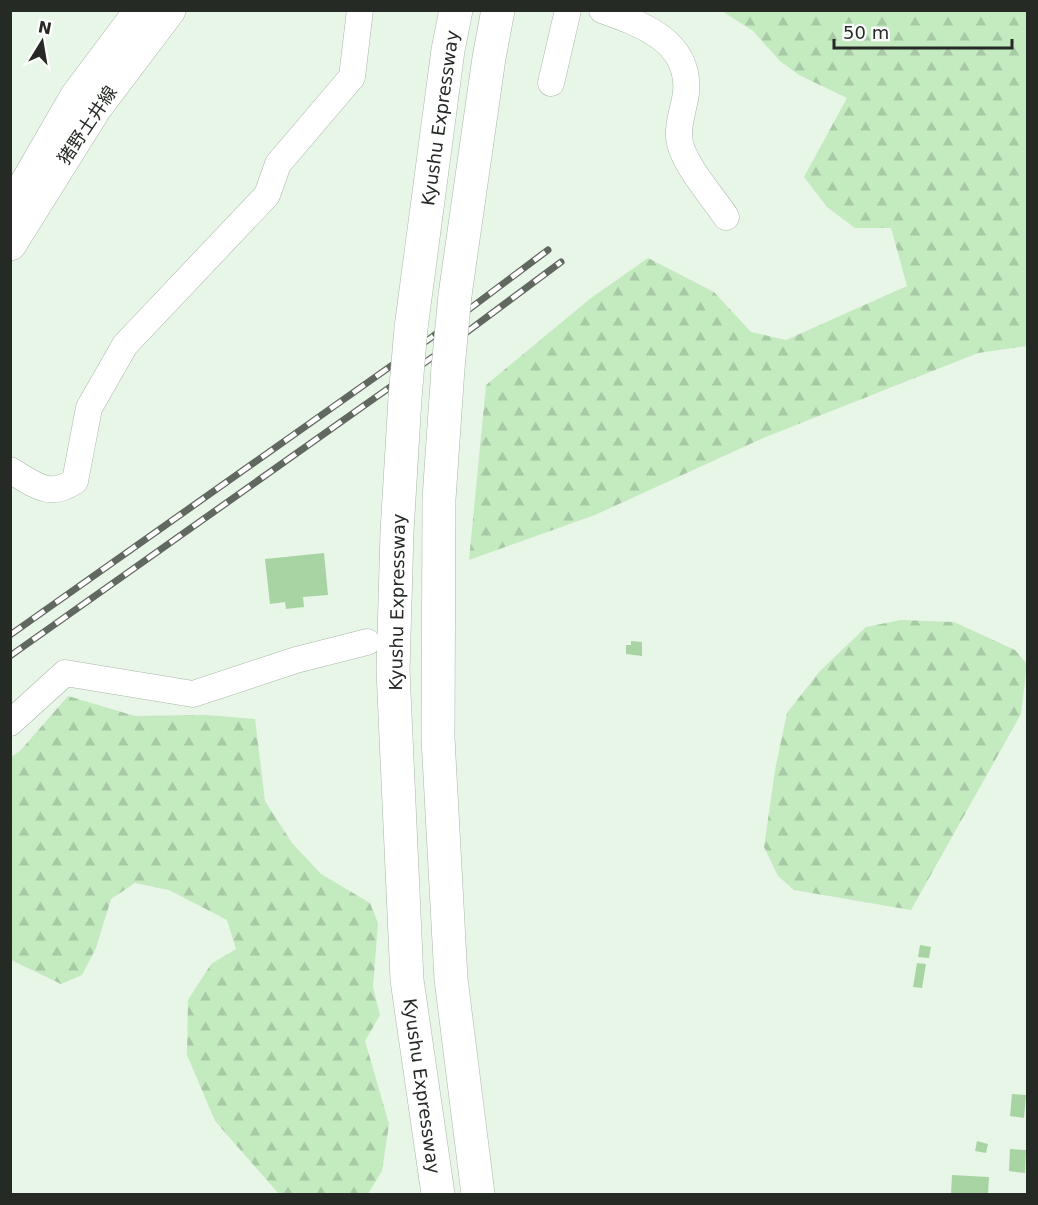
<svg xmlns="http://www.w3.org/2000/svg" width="1038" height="1205" font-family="'DejaVu Sans','Noto Sans JP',sans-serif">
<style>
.forest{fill:url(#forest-firs)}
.building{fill:#a8d4a3}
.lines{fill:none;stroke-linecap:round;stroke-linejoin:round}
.street-casing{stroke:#a9b6a8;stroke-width:27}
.secondary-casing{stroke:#a9b6a8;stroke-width:34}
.highway-casing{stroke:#a9b6a8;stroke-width:34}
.street{stroke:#fff;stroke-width:26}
.secondary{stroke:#fff;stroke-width:33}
.highway{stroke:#fff;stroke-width:33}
.rail-casing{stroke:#616860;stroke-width:7}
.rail{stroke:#fefefe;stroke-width:4.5;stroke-dasharray:14;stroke-linecap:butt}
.highway-bridge-casing{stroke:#a9b6a8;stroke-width:34;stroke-linecap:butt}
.highway-bridge{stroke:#fff;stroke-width:33}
.labels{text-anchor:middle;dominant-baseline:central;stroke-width:4.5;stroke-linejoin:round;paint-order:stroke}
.street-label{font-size:18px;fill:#252a25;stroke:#fefefe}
</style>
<defs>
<pattern id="forest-firs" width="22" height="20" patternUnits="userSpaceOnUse" patternTransform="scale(1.5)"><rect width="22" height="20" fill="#c4eac0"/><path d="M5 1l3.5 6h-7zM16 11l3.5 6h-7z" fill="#a8c9a5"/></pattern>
</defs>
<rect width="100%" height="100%" fill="#e8f6e7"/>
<path class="forest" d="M722 11H1027V346L978 353 761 439 595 515 469 560 486 385 591 298 648 258 714 292 751 332 786 340 907 286 891 228H855L827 207 804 177 847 98 799 75 780 61 753 31Z
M901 620 954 622 1015 650 1027 664 1021 714 911 910 794 890 778 876 764 847 775 770 787 713 819 672 866 627Z
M68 696 135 716 207 715 255 719 265 801 292 843 321 874 370 903 378 923 373 987 380 1015 365 1041 389 1124 382 1171 368 1194H279L215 1121 187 1055 188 1000 211 964 236 949 227 920 169 890 135 883 111 899 96 948 82 975 61 984 11 960V757L20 751Z"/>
<path class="building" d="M324 553 328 595 303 597 304 607 286 609 285 602 270 604 265 559Z
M631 641 642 642V656L626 654V645H631Z
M920 945 931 947 929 958 918 957Z
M917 963 926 964 922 988 913 987Z
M1012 1094 1026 1095 1024 1118 1010 1116Z
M977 1141 988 1144 986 1153 975 1151Z
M1010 1149 1026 1150 1025 1173 1009 1171Z
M952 1175 989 1177 988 1194H951Z"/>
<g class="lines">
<defs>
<path id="street" d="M602 10C641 24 691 41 686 93 684 109 676 127 680 143 685 166 713 197 726 217
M551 83 568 10
M10 205 74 94 137 10
M10 470C34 484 49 499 75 481L89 408 125 345 267 195 278 164 352 77 360 10
M10 723 65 673 193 694 296 660 367 642"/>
<path id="secondary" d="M10 244 95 108 169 10"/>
<path id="highway" d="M455 295 489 58 498 10
M411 328 448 50 456 10
M448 368 439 499 438 738 451 979 478 1194
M405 398 397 532 393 670 407 980 438 1194"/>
</defs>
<use href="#street" class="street-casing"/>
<use href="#secondary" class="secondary-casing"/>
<use href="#highway" class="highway-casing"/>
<use href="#street" class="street"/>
<use href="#secondary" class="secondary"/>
<use href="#highway" class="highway"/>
<defs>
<path id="rail" d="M10 635 432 337 548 250
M10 656 444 349 561 262"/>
</defs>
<use href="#rail" class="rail-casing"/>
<use href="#rail" class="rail"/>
<defs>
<path id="highway-bridge" d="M448 368 455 295
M405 398 411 328"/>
</defs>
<use href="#highway-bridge" class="highway-bridge-casing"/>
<use href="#highway-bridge" class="highway-bridge"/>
</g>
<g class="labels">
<g class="street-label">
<text transform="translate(440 118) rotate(-82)">Kyushu Expressway</text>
<text transform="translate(87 125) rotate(-56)">猪野土井線</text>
<text transform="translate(397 602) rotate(-89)">Kyushu Expressway</text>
<text transform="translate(422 1086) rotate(82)">Kyushu Expressway</text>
</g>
</g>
<rect width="1038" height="1205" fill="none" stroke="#252a25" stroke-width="24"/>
<g transform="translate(42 42) rotate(11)" stroke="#fefefe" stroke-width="4.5" paint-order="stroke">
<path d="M0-4.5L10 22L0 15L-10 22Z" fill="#252a25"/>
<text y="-9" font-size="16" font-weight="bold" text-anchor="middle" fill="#252a25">N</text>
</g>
<path d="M834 39v9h178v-9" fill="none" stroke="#252a25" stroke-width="3"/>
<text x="843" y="39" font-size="18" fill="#252a25" stroke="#fefefe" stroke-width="4.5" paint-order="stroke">50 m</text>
</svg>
